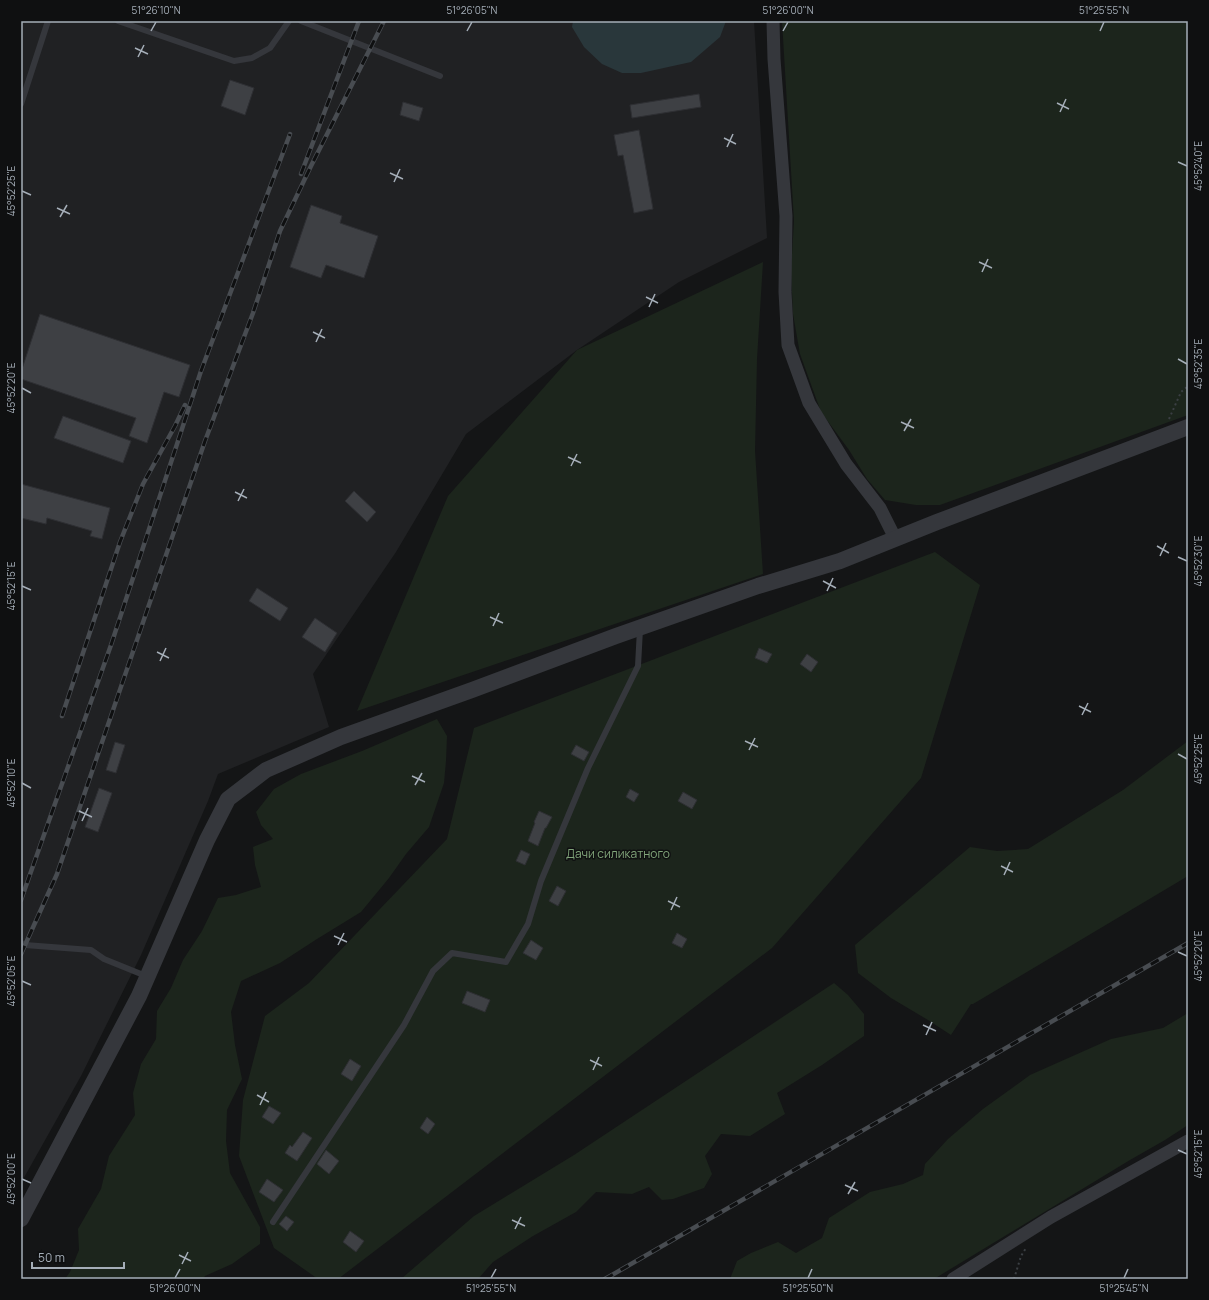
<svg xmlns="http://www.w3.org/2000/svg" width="1209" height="1300" font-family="Manrope,sans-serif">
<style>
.built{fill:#202123}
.green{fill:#1c251c}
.water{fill:#29373b}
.building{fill:#3e4044;stroke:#2e2f33}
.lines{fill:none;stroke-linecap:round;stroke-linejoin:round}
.path{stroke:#3b3f43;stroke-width:2;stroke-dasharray:2 3;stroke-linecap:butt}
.service{stroke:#35373c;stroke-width:6}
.minor{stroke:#35373c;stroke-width:13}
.tertiary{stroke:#35373c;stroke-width:16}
.rail-casing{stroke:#484c51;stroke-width:4.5}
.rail{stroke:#0f1011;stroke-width:3;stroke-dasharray:9;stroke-linecap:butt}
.ticks{fill:none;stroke:#a5aeb8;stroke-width:1.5}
.labels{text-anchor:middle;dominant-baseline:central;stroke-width:3;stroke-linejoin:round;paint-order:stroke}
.park-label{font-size:12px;fill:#80a47a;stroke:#0f1011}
.neatline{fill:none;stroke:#a5aeb8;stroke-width:1.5}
.ticks-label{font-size:10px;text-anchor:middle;fill:#a5aeb8}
</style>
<rect width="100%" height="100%" fill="#141516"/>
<path class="built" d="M21 21H754L767 238 679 282 577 350 466 434 396 552 313 674 329 727 218 774 208 801 141 955 81 1076 21 1183Z"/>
<path class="green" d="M782 21H1188V415L940 505H916L885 500 867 479 849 450 821 412 800 354 793 314 791 271 794 221Z
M763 262 757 359 755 451 763 574 357 711 448 496 577 350Z
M935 552 980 585 921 778 772 948 338 1279H318L274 1248 239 1156 243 1100 265 1016 309 983 447 839 474 728Z
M437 719 447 736 446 761 444 783 429 827 406 854 389 878 361 912 317 939 280 963 241 981 231 1012 235 1045 242 1079 227 1110 226 1141 230 1173 260 1227V1244L232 1264 205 1276 203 1279H65L70 1272 79 1250 78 1229 101 1189 109 1156 135 1115 133 1093 141 1064 156 1039 157 1011 171 988 183 960 202 931 218 898 236 895 261 887 255 865 253 847 273 839 261 825 256 812 274 789 301 774 362 751Z
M1188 741V876L973 1004H971L951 1035 928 1020 891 998 858 973 855 945 970 847 997 851 1028 849 1123 790Z
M834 983 848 995 864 1014V1036L822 1065 777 1093 785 1114 750 1136 721 1134 705 1156 712 1174 704 1188 673 1199 662 1200 649 1187 632 1194 596 1192 576 1212 533 1236 493 1262 478 1279H401L474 1216 574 1155Z
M1188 1013V1125L1165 1140 1130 1160 934 1279H730L737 1261 751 1253 778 1242 796 1253 822 1238 829 1218 870 1192 903 1184 923 1175 925 1164 948 1139 983 1109 1030 1075 1111 1039 1163 1028Z"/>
<path class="water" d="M573 21H726L720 37 691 62 641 73H622L602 64 584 47 572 27Z"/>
<path class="building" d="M230 80 254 88 245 115 221 106Z
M699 94 701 107 632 118 630 105Z
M403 102 423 108 419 121 400 115Z
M639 130 653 209 634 213 623 155 618 156 614 135Z
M311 205 342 216 340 223 378 236 364 278 326 265 321 278 290 267Z
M40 314 190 365 179 397 164 392 147 443 129 436 136 418 21 379V372Z
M63 416 131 441 123 463 54 438Z
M21 484 110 508 102 539 90 536 92 531 47 518 46 524 21 518Z
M354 491 376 512 367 522 345 501Z
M257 588 288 608 280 621 249 601Z
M315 618 337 633 325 652 302 637Z
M759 648 772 654 767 663 755 658Z
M807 654 818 662 811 672 800 664Z
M115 742 125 745 116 773 106 770Z
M576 745 589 752 584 761 571 754Z
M99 788 112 793 98 832 85 827Z
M630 789 639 794 634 802 626 797Z
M683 792 697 800 692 809 678 801Z
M539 811 552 817 546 828H545L538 846 528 841 535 823 534 822Z
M521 850 530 854 525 865 516 861Z
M557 886 566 891 558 906 549 901Z
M677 933 687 939 682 948 672 943Z
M531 940 543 948 536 960 523 953Z
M467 991 490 1000 485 1012 462 1003Z
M350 1059 361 1066 352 1081 341 1074Z
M269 1106 281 1113 273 1124 262 1117Z
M427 1117 435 1124 428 1134 420 1128Z
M303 1132 312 1138 297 1161 285 1153 290 1145 292 1147Z
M326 1150 339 1161 329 1174 317 1164Z
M267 1179 283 1190 274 1202 259 1192Z
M286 1216 294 1222 287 1231 279 1224Z
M350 1231 364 1241 356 1252 343 1242Z"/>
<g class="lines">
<path class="path" d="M1169 419 1181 392 1188 386
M1014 1279 1021 1256 1026 1248"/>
<path class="service" d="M118 21 234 61 252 58 270 48 289 21
M301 21 440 76
M21 104 48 21
M21 943 25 945 91 950 104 959 146 976
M273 1222 404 1025 433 971 452 953 506 962 528 924 541 881 588 768 638 666 640 629"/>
<path class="minor" d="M773 21 774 59 786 216 785 292 788 345 809 403 846 464 880 508 895 538
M953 1279 1051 1217 1188 1141"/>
<path class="tertiary" d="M21 1219 139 996 207 840 228 799 266 770 341 737 472 690 616 636 758 586 840 561 937 522 1188 427"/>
<defs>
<path id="rail" d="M301 174 359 21
M62 716 120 542 143 484 175 426 185 405
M21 900 111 645 201 371 290 134
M21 954 57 874 205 441 253 313 280 231 311 166 384 21
M605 1279 1188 943"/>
</defs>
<use href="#rail" class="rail-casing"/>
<use href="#rail" class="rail"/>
</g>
<path class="ticks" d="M151 31 156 22M467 31 472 22M783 31 788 22M1100 31 1104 22M135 48 148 54M138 57 144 45M1057 103 1069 109M1060 112 1066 99M724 138 736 144M727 147 733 134M1178 162 1187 166M390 173 403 179M394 182 400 169M22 191 31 195M57 208 70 214M60 217 67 205M979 262 992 268M982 272 988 259M646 297 658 303M649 307 655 294M313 332 325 338M316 342 322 329M1178 359 1187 364M22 388 31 393M901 422 914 428M904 431 911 419M568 457 581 463M571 466 577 454M235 492 247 498M238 501 244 489M1157 546 1169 553M1160 556 1166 543M1178 557 1187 561M823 581 836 588M22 586 31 590M827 591 833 578M490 617 503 623M493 626 499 613M157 652 169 658M160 661 166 648M1079 706 1091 712M1082 715 1088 703M745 741 758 747M749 750 755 738M1178 754 1187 759M412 776 425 782M22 783 31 788M415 785 422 773M79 811 92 817M82 821 88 808M1001 866 1013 872M1004 875 1010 862M668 901 680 907M671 910 677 897M334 936 347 942M338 945 344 933M1178 952 1187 956M22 981 31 985M923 1025 936 1031M926 1035 932 1022M590 1060 602 1066M593 1070 599 1057M257 1095 269 1102M260 1105 266 1092M1178 1150 1187 1154M22 1179 31 1183M845 1185 858 1191M848 1194 855 1182M512 1220 525 1226M515 1229 521 1217M179 1255 191 1261M182 1264 188 1252M175 1278 180 1269M491 1278 496 1269M808 1278 812 1269M1124 1278 1128 1269"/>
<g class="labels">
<g class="park-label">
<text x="618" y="853">Дачи силикатного</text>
</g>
</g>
<rect width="1209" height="1300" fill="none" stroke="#0f1011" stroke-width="44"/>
<path d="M32 1262v6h92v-6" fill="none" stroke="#a5aeb8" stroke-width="2"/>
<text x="38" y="1262" font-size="12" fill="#a5aeb8" stroke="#0f1011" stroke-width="3" paint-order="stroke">50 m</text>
<rect x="22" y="22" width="1165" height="1256" class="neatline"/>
<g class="ticks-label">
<text x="156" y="14">51°26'10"N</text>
<text x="472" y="14">51°26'05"N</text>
<text x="788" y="14">51°26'00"N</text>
<text x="1104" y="14">51°25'55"N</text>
<text transform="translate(1198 166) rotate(-90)" y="4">45°52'40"E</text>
<text transform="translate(11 191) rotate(-90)" y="4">45°52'25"E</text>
<text transform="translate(1198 364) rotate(-90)" y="4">45°52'35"E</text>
<text transform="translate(11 388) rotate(-90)" y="4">45°52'20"E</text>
<text transform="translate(1198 561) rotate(-90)" y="4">45°52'30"E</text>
<text transform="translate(11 586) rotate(-90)" y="4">45°52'15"E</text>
<text transform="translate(1198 759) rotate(-90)" y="4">45°52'25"E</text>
<text transform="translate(11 783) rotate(-90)" y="4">45°52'10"E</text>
<text transform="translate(1198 956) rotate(-90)" y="4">45°52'20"E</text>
<text transform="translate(11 981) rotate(-90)" y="4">45°52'05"E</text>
<text transform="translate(1198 1154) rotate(-90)" y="4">45°52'15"E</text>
<text transform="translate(11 1179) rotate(-90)" y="4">45°52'00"E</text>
<text x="175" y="1292">51°26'00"N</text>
<text x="491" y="1292">51°25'55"N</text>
<text x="808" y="1292">51°25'50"N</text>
<text x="1124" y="1292">51°25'45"N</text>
</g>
</svg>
